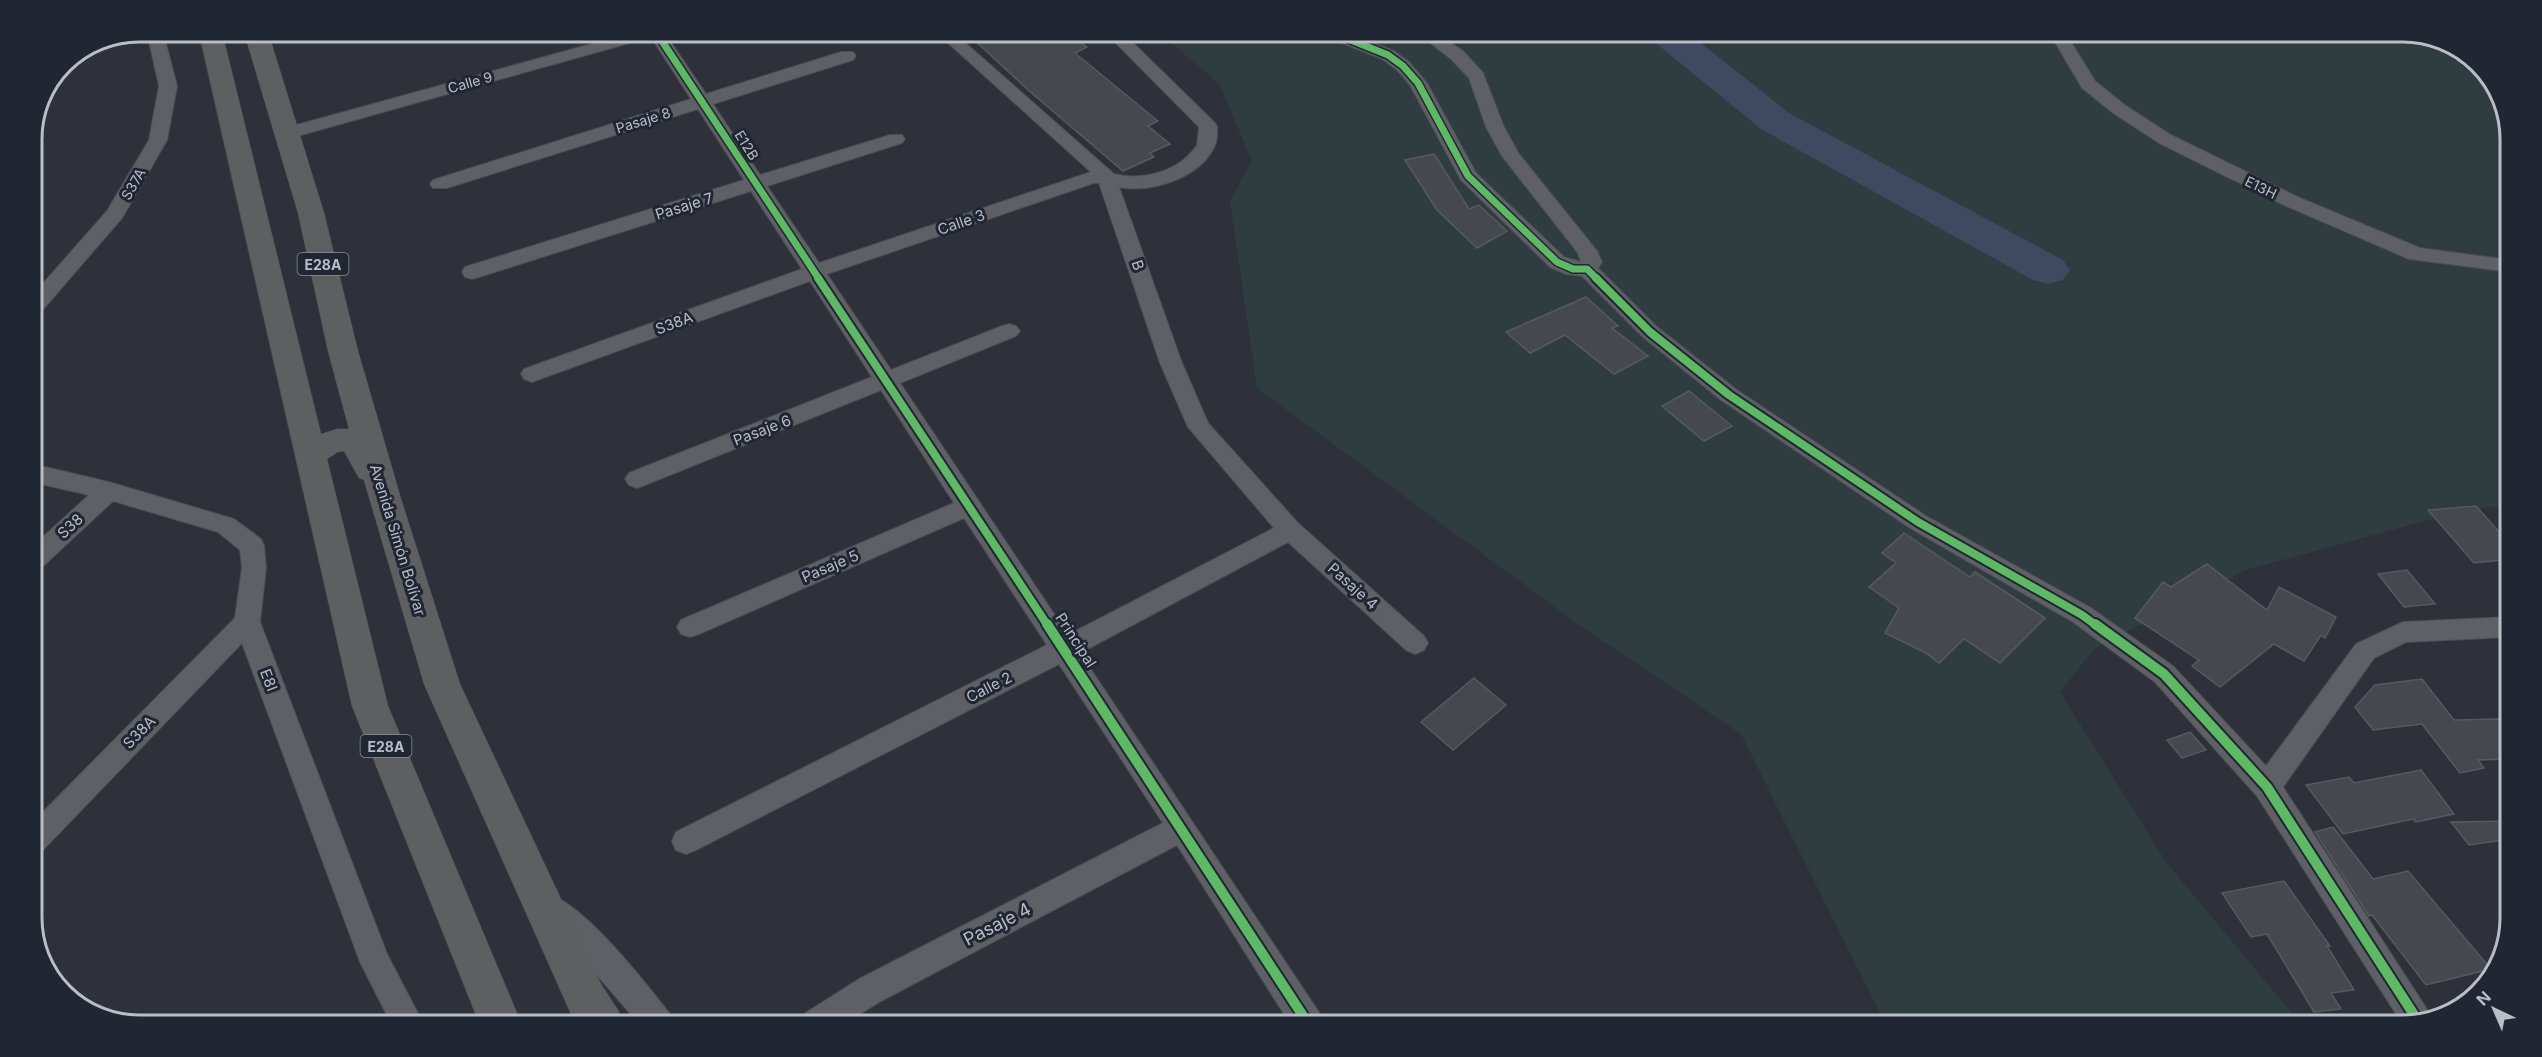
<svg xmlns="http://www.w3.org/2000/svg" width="2542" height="1057" font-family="Inter,sans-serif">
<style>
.green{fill:#2f3d41}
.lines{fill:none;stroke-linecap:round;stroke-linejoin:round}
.river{fill:#3f4960;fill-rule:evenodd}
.building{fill:#46484f;stroke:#565960;stroke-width:1.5}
.street-casing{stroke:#4c4d53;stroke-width:2}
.highway-casing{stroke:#4a4d55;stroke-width:1}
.street{fill:#5e6066;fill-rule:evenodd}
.highway{fill:#5d5f61;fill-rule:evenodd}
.cycleway-far2-casing{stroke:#212633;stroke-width:10}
.cycleway-far1-casing{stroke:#212633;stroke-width:12}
.cycleway-casing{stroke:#212633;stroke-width:14}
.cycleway-far2{stroke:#5cba63;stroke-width:7}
.cycleway-far1{stroke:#5cba63;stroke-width:8}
.cycleway{stroke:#5cba63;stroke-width:10}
.labels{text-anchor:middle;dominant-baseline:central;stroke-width:6;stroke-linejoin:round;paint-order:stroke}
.far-street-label{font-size:14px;fill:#b9bdc8;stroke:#212633}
.shield{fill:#212633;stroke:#8b909b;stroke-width:1.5}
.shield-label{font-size:14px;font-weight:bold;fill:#b9bdc8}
.street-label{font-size:15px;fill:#b9bdc8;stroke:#212633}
.near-street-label{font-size:18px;fill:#b9bdc8;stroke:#212633}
.rim{fill:none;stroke:#b9bdc8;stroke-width:3}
</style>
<rect width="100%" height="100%" fill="#2e3139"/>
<path class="green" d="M1152 32H2403L2444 40 2488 74 2510 133V504L2447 515 2246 570 2094 649 2060 692 2166 862 2302 1025H1886L1741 734 1578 624 1257 388 1230 201 1252 161 1220 85 1168 40Z"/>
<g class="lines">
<path class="river" d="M1647 32H1687L1789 113 2063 260 2070 270 2063 280 2048 284 2033 280 1761 129 1652 40Z"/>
</g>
<path class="building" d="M966 32H1066L1087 47 1075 53 1158 121 1148 126 1170 144 1150 153 1154 157 1123 171 1028 90Z
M1434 154 1469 209 1479 205 1507 231 1477 248 1437 210 1405 160Z
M1586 297 1618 326 1612 328 1648 356 1614 374 1565 335 1530 353 1506 332Z
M1689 391 1732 426 1704 441 1662 406Z
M2476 506 2510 544V559L2474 563 2428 510Z
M1904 533 1970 577 1975 572 2045 618 2000 663 1964 639 1939 663 1926 653 1885 633 1899 608 1869 587 1896 563 1882 553Z
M2207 564 2267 610 2279 587 2336 617 2325 638 2321 635 2304 661 2274 644 2220 687 2192 666 2199 660 2135 618 2163 582 2171 587Z
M2407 570 2435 604 2404 607 2378 574Z
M1474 678 1506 705 1453 750 1421 722Z
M2422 679 2454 720 2499 719 2510 736V759L2478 760 2484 768 2460 773 2422 724 2373 730 2355 707 2375 685Z
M2190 732 2206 750 2182 758 2167 740Z
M2421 770 2454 814 2416 822 2413 819 2343 834 2306 785 2349 777 2354 783Z
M2510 821V839L2469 845 2451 822Z
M2333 827 2373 879 2408 871 2491 969 2426 985 2372 915 2369 916 2315 832Z
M2284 881 2330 946H2327L2354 990 2331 993 2341 1009 2314 1012 2267 934 2251 937 2222 893Z"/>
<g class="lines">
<defs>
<path id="street" d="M147 32H163L177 86 167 140 122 218 39 314 32 316V296L107 211 149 140 159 86Z
M635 32H664L706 94 841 52H853L856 56 853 60 713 104 760 175 890 135H902L905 139 902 143 767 186 819 263 1091 172 936 32H953L1114 174C1143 181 1179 172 1197 145L1199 127 1105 32H1122L1214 122 1217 126C1217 132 1218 139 1215 145 1202 177 1151 194 1119 187L1182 363 1208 423 1298 523 1424 636 1428 643 1424 650 1415 654 1406 650 1288 542 1080 653 1320 1014 1324 1025H1291L1177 845 881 1001 842 1025H800L804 1014 859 979 1163 823 1059 664 696 850 686 854 676 850 672 841 676 832 1047 645 964 518 699 634 690 637 681 634 677 627 681 620 954 503 881 390 645 485 637 488 629 485 625 479 629 473 872 377 810 281 540 379 532 382 524 379 521 374 524 369 802 269 751 191 479 277 472 279 465 277 462 272 465 267 744 180 698 109 447 188H433L430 184 433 180 691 99 651 37 294 137H282L279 133 282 129ZM1094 183H1099L1160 363 1188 427 1274 528 1068 635 900 383 1016 336 1020 331 1016 326 1009 324 1002 326 891 370 827 274Z
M1323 32H1345L1394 51 1409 62 1427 83 1476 173 1564 257 1581 262 1578 253 1502 156 1486 127 1469 78 1451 59 1416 32H1434L1463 51 1483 73 1504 127 1519 154 1597 251 1602 262 1598 268 1657 327 1737 390 1926 516 2091 608 2173 666 2266 766 2356 644 2403 622 2510 617V637L2406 642 2374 658 2283 787 2432 1017 2403 1025 2257 796 2155 682 2073 622 1910 528 1721 400 1643 337 1582 276 1566 274 1550 267 1461 180 1410 85 1397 70 1382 59 1325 36Z
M2049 32H2065L2095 81 2125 105 2171 135 2300 198 2420 248 2510 260V272L2409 259 2286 206 2159 143 2113 113 2082 88Z
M32 464 109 482 234 519 261 539 264 546 266 568 260 622 387 954 424 1025H392L360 962 242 643 42 851 32 855V823L235 618 242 568 240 550 218 532 113 501 41 568 32 570V547L89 495 32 482Z
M551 895C589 910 644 981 670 1014L674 1025H640L584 960 541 919 536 909 541 899Z"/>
<path id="highway" d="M199 32H222L321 434 337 429H349L328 351 298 213 244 32H268L324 213 358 351 401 499 460 684 601 984 618 1010 624 1025H579L571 1014 424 684 364 480 359 478 344 451 338 452 327 459 388 706 522 1025H480L352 706Z"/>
</defs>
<use href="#street" class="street-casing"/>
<use href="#highway" class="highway-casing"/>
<use href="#street" class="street"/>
<use href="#highway" class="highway"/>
<defs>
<path id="cycleway-far2" d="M656 32 819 279
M1331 32 1388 55 1403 66 1418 83 1468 176 1557 262 1573 269H1587L1597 279"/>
<path id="cycleway-far1" d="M818 278 1048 626
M1596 278 1650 332 1729 395 1918 522 2082 615 2097 626"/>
<path id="cycleway" d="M1047 624 1309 1025
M2095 624 2164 674 2267 787 2418 1021"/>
</defs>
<use href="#cycleway-far2" class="cycleway-far2-casing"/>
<use href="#cycleway-far1" class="cycleway-far1-casing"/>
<use href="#cycleway" class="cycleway-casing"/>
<use href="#cycleway-far2" class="cycleway-far2"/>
<use href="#cycleway-far1" class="cycleway-far1"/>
<use href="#cycleway" class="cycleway"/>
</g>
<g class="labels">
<g class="far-street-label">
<text transform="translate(470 82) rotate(-16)">Calle 9</text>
<text transform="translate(643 120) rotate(-17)">Pasaje 8</text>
<text transform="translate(747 145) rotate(58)">E12B</text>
<text transform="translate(133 184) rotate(-60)">S37A</text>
<text transform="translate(2261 187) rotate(26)">E13H</text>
</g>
<g class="shield">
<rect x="297.5" y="253" width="51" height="22" rx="4.5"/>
<rect x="360.5" y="735" width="51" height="22" rx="4.5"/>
</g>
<g class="shield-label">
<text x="323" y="264">E28A</text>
<text x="386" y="746">E28A</text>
</g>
<g class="street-label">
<text transform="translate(684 206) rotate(-17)">Pasaje 7</text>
<text transform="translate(961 222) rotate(-19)">Calle 3</text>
<text transform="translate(1138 265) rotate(71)">B</text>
<text transform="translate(674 323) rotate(-20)">S38A</text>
<text transform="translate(762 430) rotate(-21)">Pasaje 6</text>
<text transform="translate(70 526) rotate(-42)">S38</text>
<text transform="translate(398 540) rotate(73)">Avenida Simón Bolívar</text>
<text transform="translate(830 566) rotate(-23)">Pasaje 5</text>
<text transform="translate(1353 586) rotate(42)">Pasaje 4</text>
<text transform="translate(1076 640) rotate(57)">Principal</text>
<text transform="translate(269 680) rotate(69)">E8I</text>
<text transform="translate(989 687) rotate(-27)">Calle 2</text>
<text transform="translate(139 732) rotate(-46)">S38A</text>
</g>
<g class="near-street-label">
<text transform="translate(997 924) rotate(-27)">Pasaje 4</text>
</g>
</g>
<path d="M0 0H2542V1057H0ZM139 42H2403A97 97 0 0 1 2500 139V918A97 97 0 0 1 2403 1015H139A97 97 0 0 1 42 918V139A97 97 0 0 1 139 42Z" fill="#212633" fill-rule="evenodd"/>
<path class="rim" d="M139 42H2403A97 97 0 0 1 2500 139V918A97 97 0 0 1 2403 1015H139A97 97 0 0 1 42 918V139A97 97 0 0 1 139 42Z"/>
<g transform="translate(2494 1009) rotate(316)" stroke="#212633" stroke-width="4.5" paint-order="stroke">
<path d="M0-4.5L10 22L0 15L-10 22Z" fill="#b9bdc8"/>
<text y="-9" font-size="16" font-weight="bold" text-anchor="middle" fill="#b9bdc8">N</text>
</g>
</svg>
